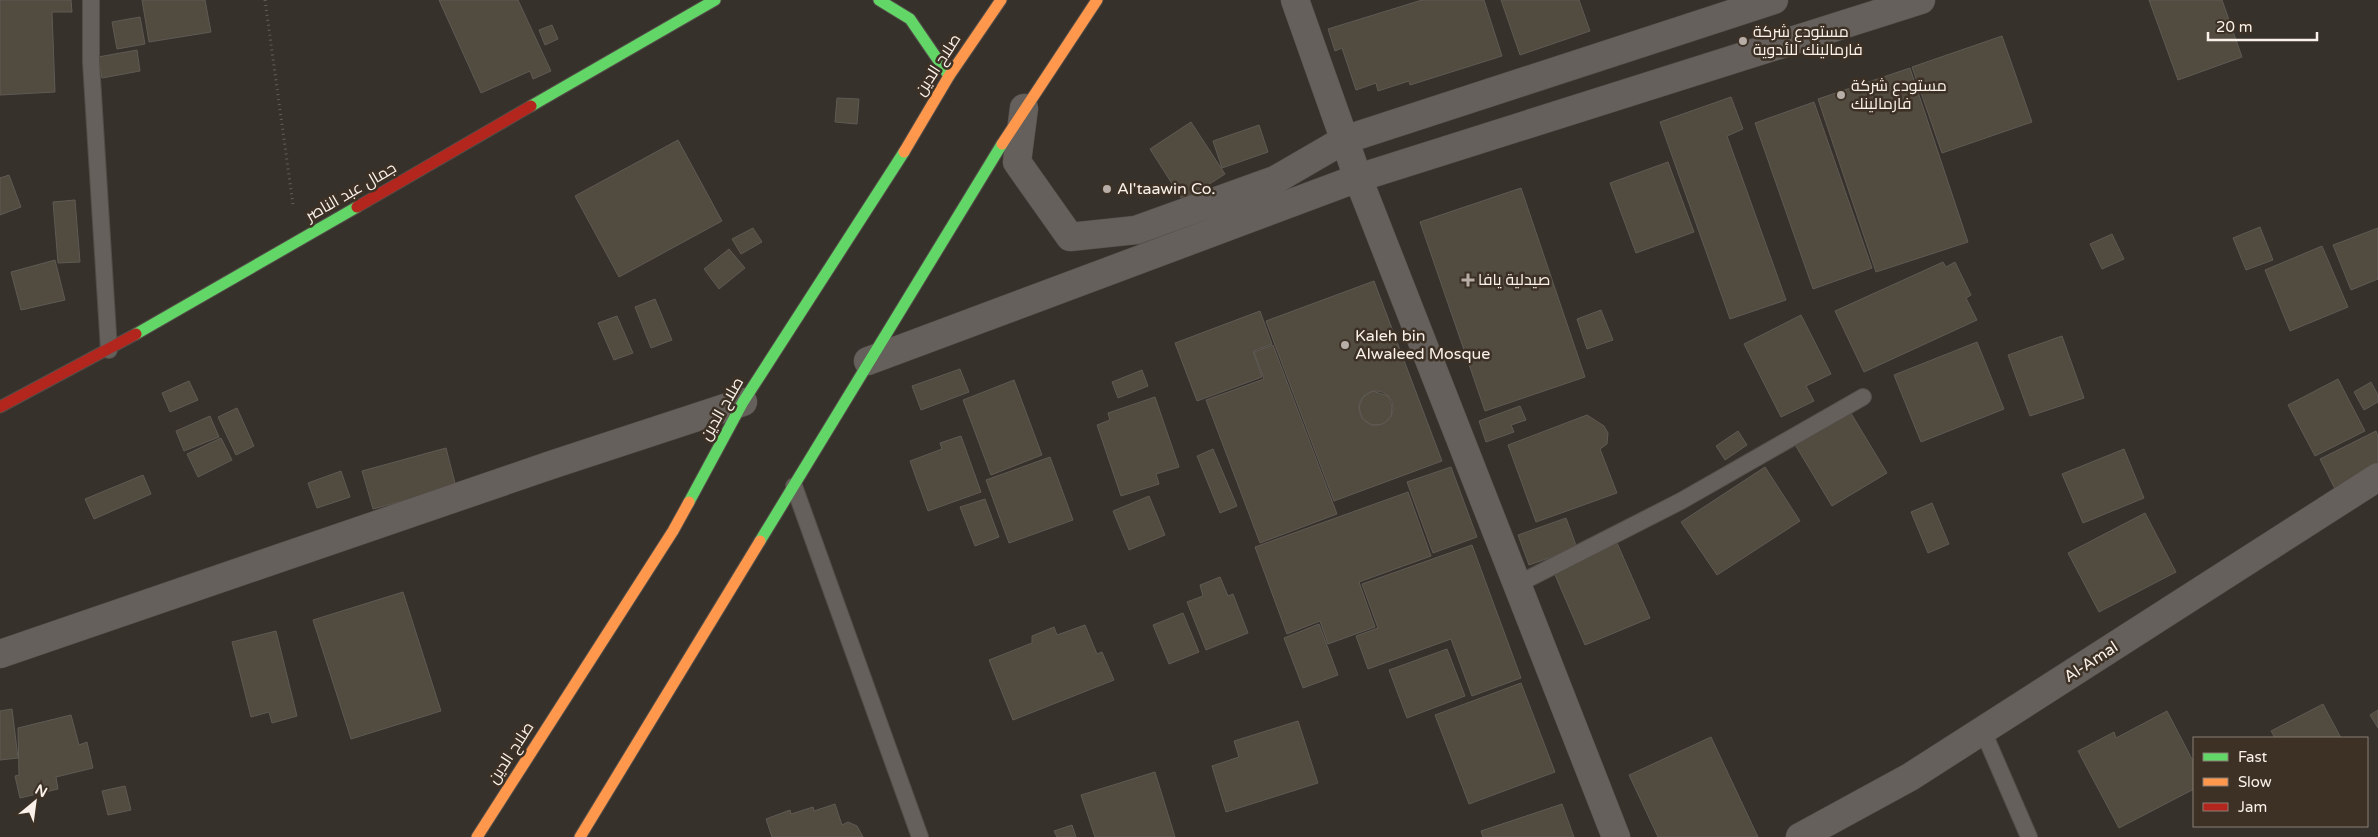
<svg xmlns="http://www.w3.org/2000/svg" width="2378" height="837" font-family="'Varela Round',Cairo,sans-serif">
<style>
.building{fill:#524c40;stroke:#5e5a54;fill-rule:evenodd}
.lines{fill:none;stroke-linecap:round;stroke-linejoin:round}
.lane-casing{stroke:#534d48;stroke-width:18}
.street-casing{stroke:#534d48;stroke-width:29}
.fast-casing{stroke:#534d48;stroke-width:13}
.slow-casing{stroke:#534d48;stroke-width:13}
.jam-casing{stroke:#534d48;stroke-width:13}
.path{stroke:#635f5b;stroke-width:3;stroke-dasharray:1 4;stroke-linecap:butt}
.lane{stroke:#65605b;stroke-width:16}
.street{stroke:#65605b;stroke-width:28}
.fast{stroke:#63d668;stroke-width:11}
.slow{stroke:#ff974d;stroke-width:11}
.jam{stroke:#b3261e;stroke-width:11}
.poi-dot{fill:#b6aea7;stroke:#3d3125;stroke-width:2}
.labels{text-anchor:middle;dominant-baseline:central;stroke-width:5;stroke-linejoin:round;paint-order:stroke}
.poi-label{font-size:16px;fill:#faf2ea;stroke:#3d3125;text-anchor:start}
.street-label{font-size:16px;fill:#faf2ea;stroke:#3d3125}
</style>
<rect width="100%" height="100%" fill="#37312b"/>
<path class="building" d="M0 0H71L72 12H52L55 92 0 95Z
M142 0H205L211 32 149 42Z
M439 0H518L551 71 533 79 530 71 481 93Z
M1422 0H1484L1502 56 1410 85 1409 81 1378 91 1376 83 1356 90 1342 48 1335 51 1328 29Z
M1501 0H1579L1590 31 1520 55Z
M2149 0H2222L2242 57 2178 80Z
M140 17 145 44 117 49 112 22Z
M552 25 558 39 545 45 539 30Z
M2002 36 2032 122 1942 153 1912 67Z
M137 50 140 71 102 78 98 57Z
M1910 68 1968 242 1876 272 1818 99Z
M1731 97 1743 129 1727 136 1786 300 1730 319 1660 122Z
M837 98 859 99 857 124 835 122Z
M1814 102 1872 268 1813 289 1755 123Z
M1191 122 1225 174 1183 201 1150 149Z
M1259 125 1268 152 1222 168 1213 141Z
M678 140 722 221 619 277 575 196Z
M1668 162 1694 232 1636 253 1610 183Z
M9 175 21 207 0 215V178Z
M1521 188 1585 377 1485 411 1420 222Z
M75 200 80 262 58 263 53 202Z
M2260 227 2273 260 2246 270 2233 238Z
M753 228 762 242 741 254 732 239Z
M2378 228V279L2351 290 2333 245Z
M2112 234 2124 259 2102 269 2090 244Z
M2322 246 2348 307 2290 331 2265 270Z
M729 249 745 268 719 289 704 269Z
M55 260 65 300 21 310 11 272Z
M1943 262 1946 267 1955 262 1971 295 1966 298 1977 320 1864 372 1835 311Z
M1374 281 1442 461 1334 501 1266 321ZM1373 391 1388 396 1392 406 1391 417 1383 424 1377 425H1371L1362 418 1359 407 1363 397Z
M655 299 672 340 651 348 635 307Z
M1601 310 1613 340 1587 349 1577 319Z
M1260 311 1272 344 1253 351 1262 377 1197 401 1175 343Z
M1801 315 1831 374 1806 386 1814 401 1781 417 1744 344Z
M617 316 633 353 614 360 598 323Z
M2062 336 2084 398 2030 416 2008 355Z
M1977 342 2004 409 1921 442 1894 375Z
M1273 345 1337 514 1260 543 1206 400 1264 379 1254 352Z
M960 369 969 392 921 410 912 386Z
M1142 370 1148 386 1118 398 1112 382Z
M2338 379 2365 431 2315 456 2288 405Z
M1014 380 1042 455 991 475 963 400Z
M189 381 198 400 170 412 162 393Z
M2371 382 2378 395V402L2364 410 2354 392Z
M1359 408a17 17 0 1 1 34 0a17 17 0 1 1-34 0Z
M1155 397 1179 467 1156 474 1159 484 1121 496 1097 425 1110 420 1108 413Z
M1520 406 1526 420 1511 425 1514 432 1486 442 1479 421Z
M237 408 254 446 236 455 218 417Z
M1849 410 1887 473 1832 506 1794 443Z
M1587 415 1604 426 1608 433 1607 444 1600 449 1617 493 1536 522 1508 445Z
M210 416 219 437 184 451 176 431Z
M1738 431 1747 445 1725 460 1716 446Z
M2376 431 2378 436V470L2336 491 2320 459Z
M961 436 981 492 928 511 910 461 942 449 940 443Z
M221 438 232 460 198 477 187 454Z
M446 448 456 487 373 509 362 471Z
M1213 449 1237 506 1220 513 1197 456Z
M2124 449 2144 498 2083 523 2062 474Z
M1050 457 1073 520 1009 543 986 480Z
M1451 467 1477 537 1433 553 1407 482Z
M1765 467 1800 521 1717 575 1681 522Z
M341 471 350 497 317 508 308 483Z
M143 475 151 494 94 519 85 499Z
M1408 492 1431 556 1359 582 1375 627 1328 644 1320 621 1287 634 1255 547Z
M1149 496 1165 535 1129 550 1113 511Z
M985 499 999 537 975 546 960 507Z
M1932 503 1949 544 1928 553 1911 512Z
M2145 513 2176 572 2099 612 2068 553Z
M1566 518 1577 548 1529 565 1518 535Z
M1617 543 1650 618 1585 645 1553 570Z
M1472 545 1521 678 1472 696 1451 639 1368 669 1356 636 1378 628 1362 584Z
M1220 577 1228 596 1233 594 1248 633 1206 650 1187 602 1203 596 1200 585Z
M403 592 441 711 351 739 313 620Z
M1183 613 1199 652 1169 664 1153 625Z
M1319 624 1338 675 1303 688 1284 638Z
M1085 625 1097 654 1102 652 1114 680 1013 720 989 660 1032 643V636L1054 627 1057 635Z
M276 631 297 716 272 723 269 712 251 717 232 642Z
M1447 649 1465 696 1407 718 1389 670Z
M1521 683 1555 772 1469 804 1435 715Z
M2323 704 2341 738H2275L2271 731Z
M12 709 18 758 0 760V711Z
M2378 710V728L2370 715Z
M2167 711 2194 763V789L2119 828 2078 751 2114 732 2116 738Z
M71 715 79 745 87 742 93 768 56 777 58 789 20 798 15 776 19 775 18 728Z
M1298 721 1318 783 1226 812 1212 766 1239 757 1234 741Z
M1711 737 1758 837H1658L1629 775Z
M1155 772 1175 837H1095L1081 795Z
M125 786 131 810 108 815 102 791Z
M835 804 842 825 848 822 857 826 863 837H772L766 819 790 810 791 814 813 807 814 811Z
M1562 804 1574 837H1483L1481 831Z
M1072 825 1076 837H1057L1054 831Z"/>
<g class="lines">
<defs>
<path id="lane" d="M91 0V62L109 350
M794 486 920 837
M1516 585 1681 501 1863 397
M1983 731 2029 837"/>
<path id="street" d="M1295 0 1358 178 1616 837
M1024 108 1017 162 1070 237 1136 230 1275 180 1344 140 1774 0
M868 361 1358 178 1921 0
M0 654 554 464 743 402
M1800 837 1910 777 2378 477"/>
<path id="fast" d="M879 0 910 19 949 76
M531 106 715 0
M136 334 357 207
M689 502 743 402 904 152
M760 541 1002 144"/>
<path id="slow" d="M1002 144 1097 0
M904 152 949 76 1001 0
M477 837 673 531 689 502
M580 837 760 541"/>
<path id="jam" d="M357 207 531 106
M0 407 136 334"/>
</defs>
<use href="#lane" class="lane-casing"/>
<use href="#street" class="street-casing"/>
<use href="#fast" class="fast-casing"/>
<use href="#slow" class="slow-casing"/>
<use href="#jam" class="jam-casing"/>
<path class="path" d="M265 0 293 205"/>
<use href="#lane" class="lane"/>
<use href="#street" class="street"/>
<use href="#fast" class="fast"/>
<use href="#slow" class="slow"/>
<use href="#jam" class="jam"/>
</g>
<g class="poi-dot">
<circle cx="1743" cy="41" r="5"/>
<circle cx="1841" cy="95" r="5"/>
<circle cx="1107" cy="189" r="5"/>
<path d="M1465.5 272.5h5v5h5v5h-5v5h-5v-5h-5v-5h5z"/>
<circle cx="1345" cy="345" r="5"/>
</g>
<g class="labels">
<g class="poi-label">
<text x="1753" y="32">مستودع شركة<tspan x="1753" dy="18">فارمالينك للأدوية</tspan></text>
<text x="1851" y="86">مستودع شركة<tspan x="1851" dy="18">فارمالينك</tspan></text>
<text x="1117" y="189">Al'taawin Co.</text>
<text x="1478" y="280">صيدلية يافا</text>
<text x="1355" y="336">Kaleh bin<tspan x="1355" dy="18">Alwaleed Mosque</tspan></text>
</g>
<g class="street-label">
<text transform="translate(938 65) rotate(-57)">صلاح الدين</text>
<text transform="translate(351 192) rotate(-30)">جمال عبد الناصر</text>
<text transform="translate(722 409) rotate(-60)">صلاح الدين</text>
<text transform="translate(2091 662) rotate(-33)">Al-Amal</text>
<text transform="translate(511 753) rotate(-57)">صلاح الدين</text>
</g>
</g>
<rect x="2193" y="737" width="175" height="90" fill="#3d3125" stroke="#897e74"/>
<rect x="2203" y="753" width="25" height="8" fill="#63d668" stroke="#897e74"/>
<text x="2238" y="762" font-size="15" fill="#faf2ea">Fast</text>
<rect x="2203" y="778" width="25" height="8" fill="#ff974d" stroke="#897e74"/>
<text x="2238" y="787" font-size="15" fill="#faf2ea">Slow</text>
<rect x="2203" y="803" width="25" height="8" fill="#b3261e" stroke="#897e74"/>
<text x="2238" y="812" font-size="15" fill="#faf2ea">Jam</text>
<g transform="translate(35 802) rotate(29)" stroke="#3d3125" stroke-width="4" paint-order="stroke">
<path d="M0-4L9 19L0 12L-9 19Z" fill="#faf2ea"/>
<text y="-8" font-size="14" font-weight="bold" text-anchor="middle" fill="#faf2ea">N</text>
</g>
<path d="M2208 32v8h109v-8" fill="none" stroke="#faf2ea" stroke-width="2.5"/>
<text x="2216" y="32" font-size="15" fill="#faf2ea" stroke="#3d3125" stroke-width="4" paint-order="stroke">20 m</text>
</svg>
